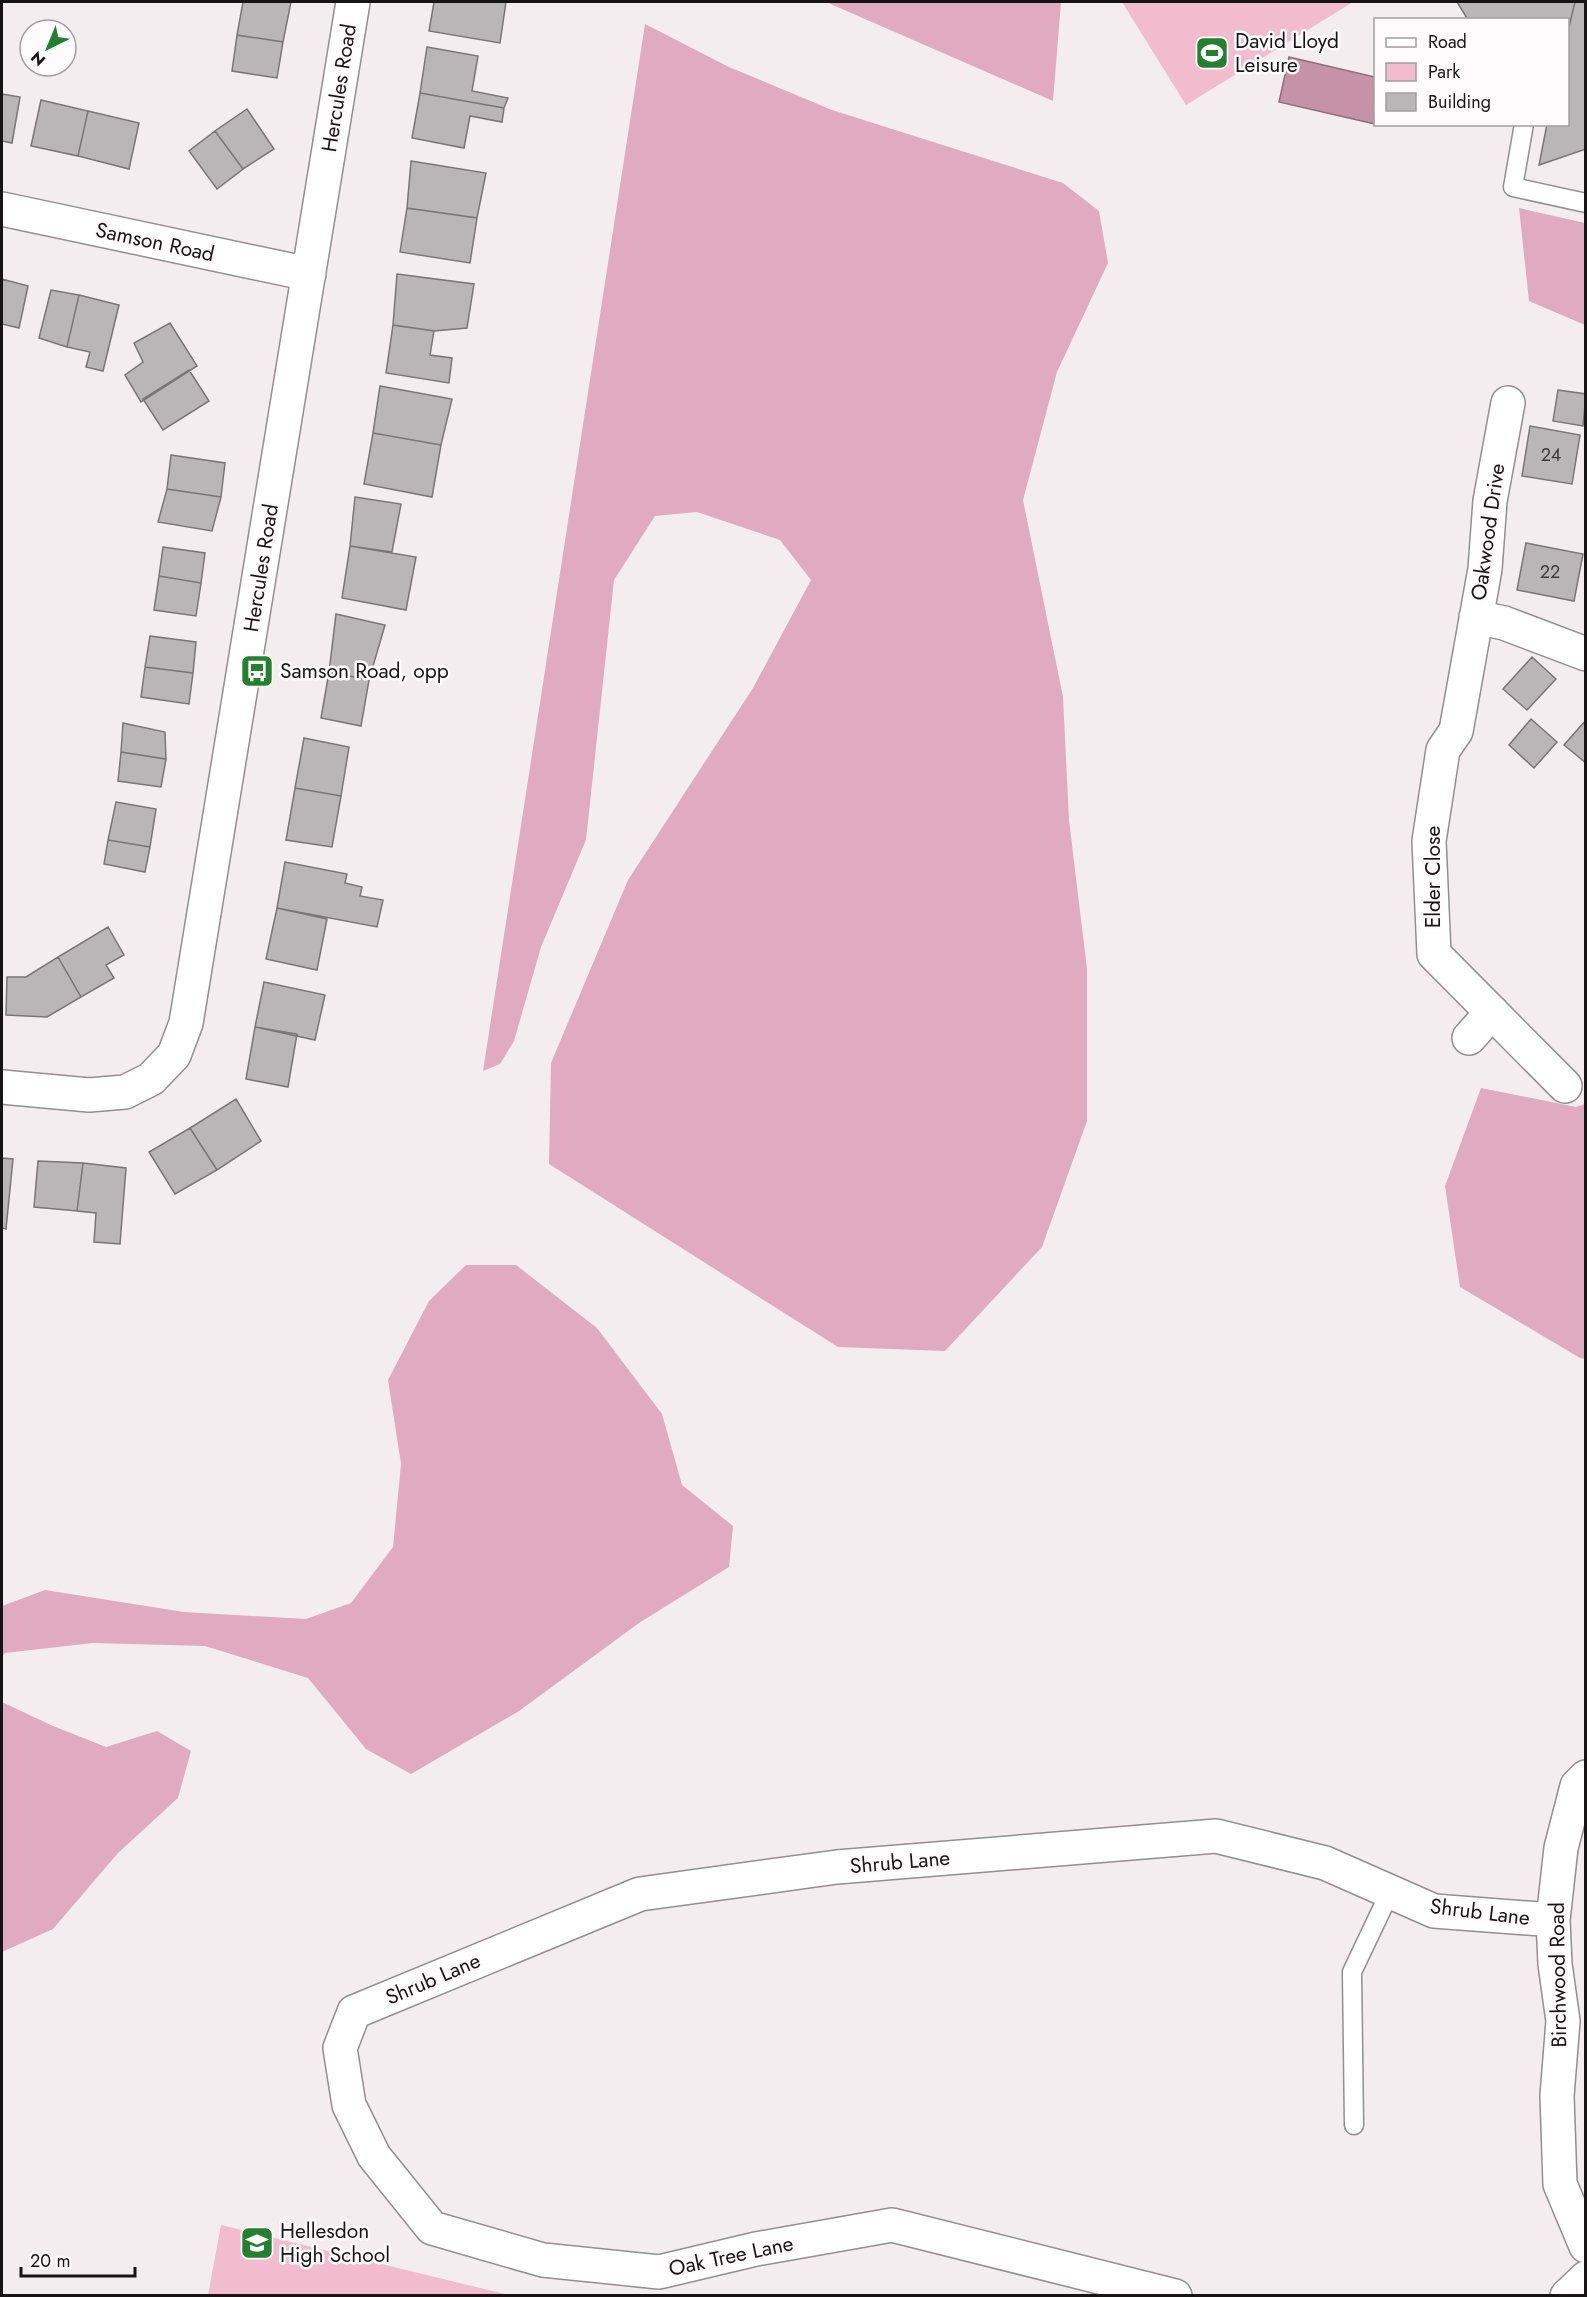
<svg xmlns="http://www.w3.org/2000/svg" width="1587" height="2297" font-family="Jost,sans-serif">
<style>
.green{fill:#f0bcce}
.forest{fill:#e0abbe}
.water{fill:#c693a6;stroke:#916d7a;stroke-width:1.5}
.building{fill:#bab5b6;stroke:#7a7577;stroke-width:1.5}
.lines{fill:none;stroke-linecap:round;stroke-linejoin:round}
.service-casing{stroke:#938e8f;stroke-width:21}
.minor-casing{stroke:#938e8f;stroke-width:36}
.service{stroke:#fff;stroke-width:18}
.minor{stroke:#fff;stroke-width:33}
.labels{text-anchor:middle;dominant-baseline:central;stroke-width:5;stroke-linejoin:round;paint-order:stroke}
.number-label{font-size:18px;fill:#3f3c3c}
.poi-label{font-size:21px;fill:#161414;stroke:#fffbfc;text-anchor:start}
.street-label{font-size:21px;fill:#161414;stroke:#fffbfc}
</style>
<rect width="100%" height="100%" fill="#f3edef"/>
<path class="green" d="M1122 2H1353L1186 105Z
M221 2225 509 2295H208Z"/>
<path class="forest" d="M826 2H1061L1053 101Z
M645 24 729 67 832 110 1063 183 1099 211 1108 263 1057 372 1023 500 1063 697 1069 820 1087 969V1121L1042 1247 945 1351 838 1347 549 1164 551 1063 628 880 753 688 811 580 780 540 697 512 655 516 614 580 586 840 541 947 514 1041 500 1064 483 1071Z
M1519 208 1585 223V325L1529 301Z
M1481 1088 1576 1107 1585 1104V1359L1580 1358 1460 1287 1445 1186Z
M466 1265H516L597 1328 662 1414 682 1485 733 1526 729 1567 639 1623 519 1711 411 1774 366 1749 308 1678 205 1646 93 1643 5 1653 2 1657V1606L45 1590 184 1612 306 1619 351 1603 393 1547 401 1464 388 1380 429 1301Z
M2 1702 53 1726 106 1747 157 1731 191 1751 178 1798 118 1853 53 1929 2 1952Z"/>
<path class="water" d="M1289 57 1375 77V124L1279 102Z"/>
<path class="building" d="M243 2H291L283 42 237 35Z
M434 2H506L500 43 429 31Z
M1457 2H1575L1568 31V20H1468Z
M1575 2H1586V149L1539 165 1547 124H1568V31Z
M237 35 283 42 277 78 232 71Z
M427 47 478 56 472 91 508 98 504 108 420 93Z
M420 93 504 108 502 122 470 116 464 148 412 138Z
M2 94 20 97 12 143 2 141Z
M41 100 88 111 78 156 31 146Z
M247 109 274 149 243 169 215 131Z
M88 111 139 123 129 169 78 156Z
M215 131 243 169 217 189 189 151Z
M411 161 486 173 477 218 407 208Z
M407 208 477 218 470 263 400 252Z
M397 274 474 284 467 328 434 331 393 325Z
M2 279 28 286 19 328 2 324Z
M51 290 79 295 67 347 39 338Z
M79 295 119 305 103 371 86 367 90 352 67 347Z
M170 323 197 366 141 402 125 375 143 362 134 343Z
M393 325 434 331 430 355 452 358 449 383 386 373Z
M189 370 209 401 163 430 143 399Z
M380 386 452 399 441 445 373 433Z
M1558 390 1586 394 1583 426 1553 421Z
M1530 426 1580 435 1572 484 1522 476Z
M373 433 441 445 432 497 364 484Z
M171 455 225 463 221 497 167 489Z
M167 489 221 497 212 531 158 522Z
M355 497 401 504 392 552 350 546Z
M1526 543 1583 554 1574 601 1517 590Z
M350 546 416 557 406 610 342 598Z
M163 547 205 553 201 583 159 576Z
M159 576 201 583 196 616 154 610Z
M336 614 385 625 369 680 329 672Z
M150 636 196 642 193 673 145 667Z
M1532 657 1556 679 1527 710 1503 689Z
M145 667 193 673 189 704 141 697Z
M329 672 369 680 361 726 321 718Z
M1531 719 1557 742 1534 768 1509 745Z
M1586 720V763L1564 745Z
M123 723 165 732 166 759 121 752Z
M304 738 349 747 341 796 295 788Z
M121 752 166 759 161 787 118 781Z
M295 788 341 796 332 847 286 840Z
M116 802 156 809 150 847 108 840Z
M108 840 150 847 145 872 104 864Z
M285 862 347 874 345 883 362 887 360 896 383 900 377 927 277 908Z
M277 908 327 919 317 970 266 959Z
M108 927 124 955 106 965 114 978 81 997 58 957Z
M58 957 81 997 47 1017 6 1015 7 977H26Z
M264 982 325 995 315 1040 255 1027Z
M255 1027 297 1034 288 1087 246 1079Z
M236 1099 261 1141 217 1170 190 1128Z
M190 1128 217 1170 175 1194 149 1152Z
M2 1158 13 1159 6 1229 2 1228Z
M38 1161 83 1163 77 1211 34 1207Z
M83 1163 126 1168 120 1244 94 1242 96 1213 77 1211Z"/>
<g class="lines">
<defs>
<path id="service" d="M1524 124 1513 187 1586 203
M1354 2125 1352 1972 1390 1892"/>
<path id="minor" d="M2 209 309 274
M1508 403 1490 501 1485 569 1456 731 1443 750 1429 841 1434 954 1565 1086
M1476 617 1504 623 1586 654
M1469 1038 1492 1012
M2 1087 89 1095 125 1092 151 1079 174 1055 186 1023 353 2
M1586 1777 1577 1786 1561 1848 1553 1920 1555 1964 1563 2021 1557 2096 1560 2184 1586 2246
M1175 2296 892 2225 756 2249 659 2272 543 2260 432 2228 374 2156 349 2105 340 2048 354 2012 640 1894 837 1867 1216 1836 1325 1863 1434 1911 1553 1920
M1567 2296 1586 2278"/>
</defs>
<use href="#service" class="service-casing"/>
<use href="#minor" class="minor-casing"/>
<use href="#service" class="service"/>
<use href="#minor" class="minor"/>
</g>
<defs>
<symbol id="stadium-square" viewBox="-11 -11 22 22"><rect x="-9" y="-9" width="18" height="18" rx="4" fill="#248030" stroke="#fffbfc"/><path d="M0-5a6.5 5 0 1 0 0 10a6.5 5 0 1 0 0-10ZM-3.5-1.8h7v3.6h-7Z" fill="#fff"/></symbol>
<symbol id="bus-square" viewBox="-11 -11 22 22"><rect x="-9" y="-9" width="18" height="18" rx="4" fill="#248030" stroke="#fffbfc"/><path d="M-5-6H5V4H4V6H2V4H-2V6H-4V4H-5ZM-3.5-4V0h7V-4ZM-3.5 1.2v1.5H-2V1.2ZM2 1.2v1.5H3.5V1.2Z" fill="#fff"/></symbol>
<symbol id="school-square" viewBox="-11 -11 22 22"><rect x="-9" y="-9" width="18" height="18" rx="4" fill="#248030" stroke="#fffbfc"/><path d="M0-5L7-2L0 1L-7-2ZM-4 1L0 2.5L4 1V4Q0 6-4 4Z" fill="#fff"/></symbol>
</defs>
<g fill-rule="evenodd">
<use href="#stadium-square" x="1193" y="34" width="38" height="38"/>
<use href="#bus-square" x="238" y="652" width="38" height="38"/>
<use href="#school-square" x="238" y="2224" width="38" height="38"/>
</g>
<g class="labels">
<g class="number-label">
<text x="1551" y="455">24</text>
<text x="1550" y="572">22</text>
</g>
<g class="poi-label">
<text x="1235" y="41">David Lloyd<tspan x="1235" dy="24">Leisure</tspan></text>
<text x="280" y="671">Samson Road, opp</text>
<text x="280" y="2231">Hellesdon<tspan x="280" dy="24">High School</tspan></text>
</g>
<g class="street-label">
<text transform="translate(339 88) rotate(-81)">Hercules Road</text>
<text transform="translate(155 242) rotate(12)">Samson Road</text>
<text transform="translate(1488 532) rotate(-82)">Oakwood Drive</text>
<text transform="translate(261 568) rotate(-81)">Hercules Road</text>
<text transform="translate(1433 877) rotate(-90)">Elder Close</text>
<text transform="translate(900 1862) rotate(-5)">Shrub Lane</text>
<text transform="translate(1480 1912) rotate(7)">Shrub Lane</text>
<text transform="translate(1558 1975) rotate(-91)">Birchwood Road</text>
<text transform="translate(433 1979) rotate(-23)">Shrub Lane</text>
<text transform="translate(731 2256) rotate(-12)">Oak Tree Lane</text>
</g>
</g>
<rect width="1587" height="2297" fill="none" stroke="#161414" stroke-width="6"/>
<rect x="1374" y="18" width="195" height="108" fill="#fffbfc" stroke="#a29f9f" stroke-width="1.5"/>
<rect x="1386" y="38" width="30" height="9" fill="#ffffff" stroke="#a29f9f" stroke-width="1.5"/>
<text x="1428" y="48" font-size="18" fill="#161414">Road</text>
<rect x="1386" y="63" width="30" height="18" fill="#f0bcce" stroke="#a29f9f" stroke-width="1.5"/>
<text x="1428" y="78" font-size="18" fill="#161414">Park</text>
<rect x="1386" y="93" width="30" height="18" fill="#bab5b6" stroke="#a29f9f" stroke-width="1.5"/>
<text x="1428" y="108" font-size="18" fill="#161414">Building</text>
<g transform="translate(48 48) rotate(223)"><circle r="28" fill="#fffbfc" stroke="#a29f9f" stroke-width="1.5"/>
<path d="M0-4.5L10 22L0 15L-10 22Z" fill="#248030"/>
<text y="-9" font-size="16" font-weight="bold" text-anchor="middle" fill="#161414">N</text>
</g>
<path d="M21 2267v9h114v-9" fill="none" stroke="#161414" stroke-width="3"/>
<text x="30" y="2267" font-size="18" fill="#161414" stroke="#fffbfc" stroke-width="4.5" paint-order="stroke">20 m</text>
</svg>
